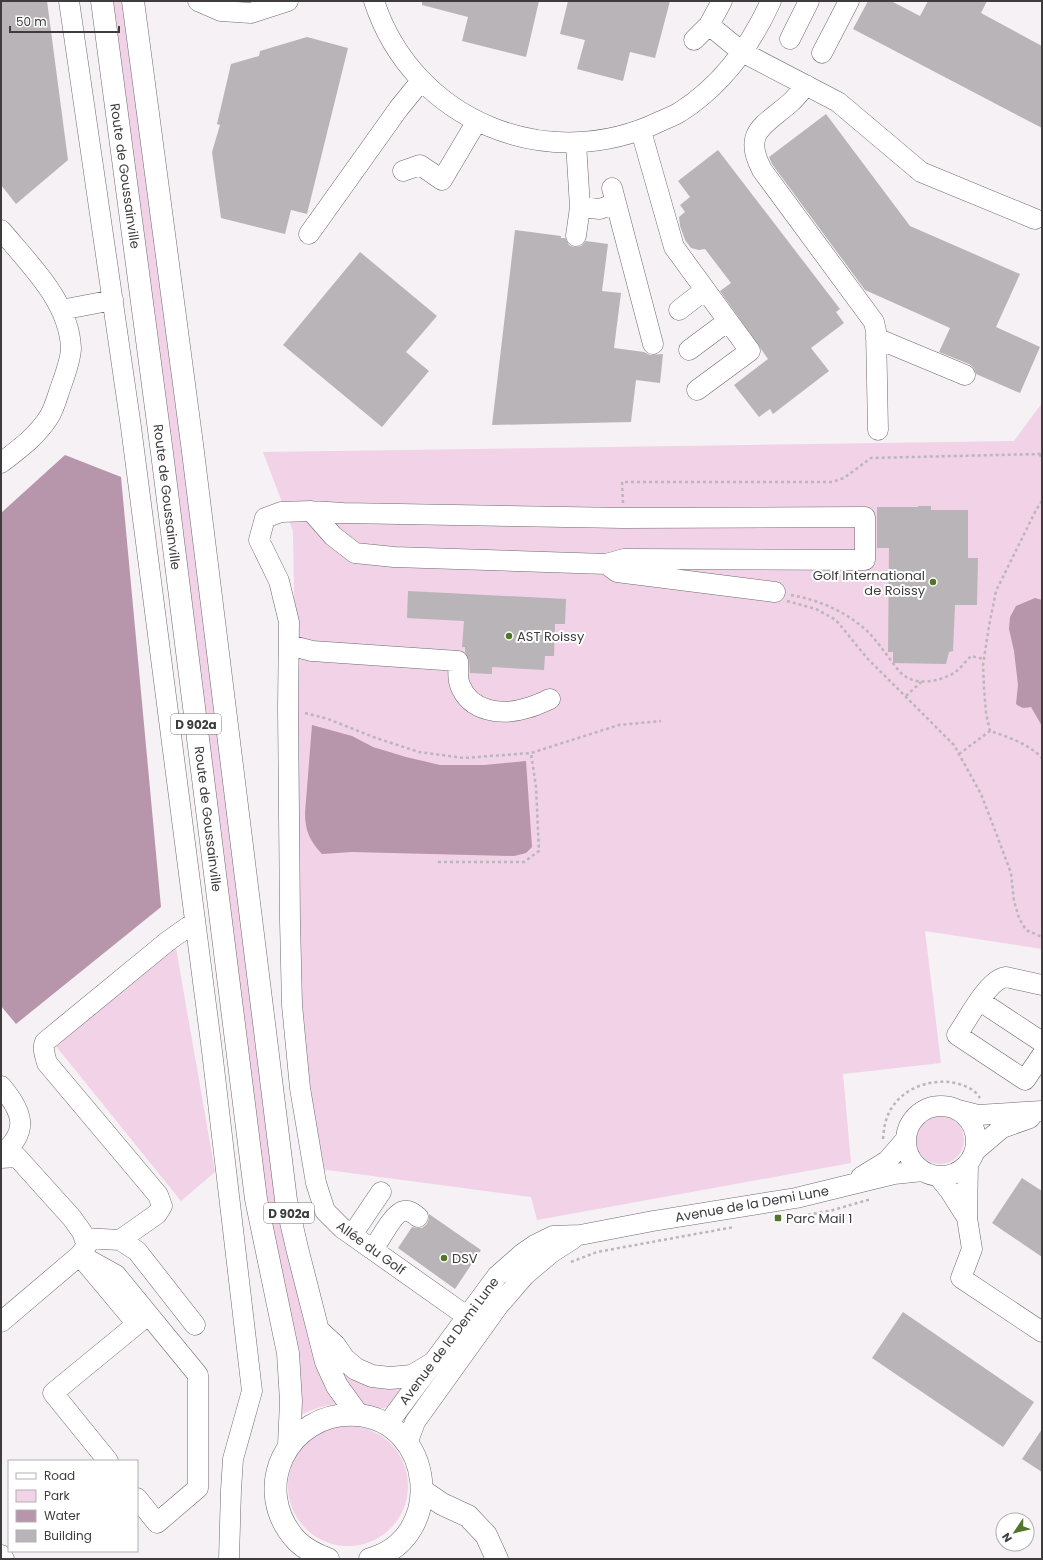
<svg xmlns="http://www.w3.org/2000/svg" width="1043" height="1560" font-family="Poppins,sans-serif">
<style>
.green{fill:#f1d2e6}
.water{fill:#b795ab}
.building{fill:#b9b4b7}
.lines{fill:none;stroke-linecap:round;stroke-linejoin:round}
.minor-casing{stroke:#6e6a6d;stroke-width:21}
.major-casing{stroke:#6e6a6d;stroke-width:23}
.path{stroke:#bbb6b9;stroke-width:2.5;stroke-dasharray:3 3;stroke-linecap:butt}
.minor{stroke:#fff;stroke-width:20}
.major{stroke:#fff;stroke-width:22}
.poi-dot{fill:#53742b;stroke:#fff;stroke-width:1.5}
.labels{text-anchor:middle;dominant-baseline:central;stroke-width:4;stroke-linejoin:round;paint-order:stroke}
.shield{fill:#fff;stroke:#787677;stroke-width:1}
.shield-label{font-size:12px;font-weight:bold;fill:#3e3c3d}
.street-label{font-size:13px;fill:#3e3c3d;stroke:#fff}
.poi-label{font-size:13px;fill:#3e3c3d;stroke:#fff;text-anchor:start}
</style>
<rect width="100%" height="100%" fill="#f6f1f4"/>
<path class="green" d="M108 1H126L284 1220 338 1404C324 1405 311 1409 298 1417L267 1221Z
M1042 403V949L925 931 941 1063 843 1074 851 1163 537 1220 531 1197 320 1169 302 1059 293 531 263 452 1014 441Z
M172 925 215 1172 181 1201 43 1030Z
M916 1140a24 24 0 1 1 48 0a24 24 0 1 1-48 0Z
M336 1367 405 1381 395 1404C392 1405 387 1408 383 1408 358 1412 347 1384 336 1367Z
M288 1486a60 60 0 1 1 120 0a60 60 0 1 1-120 0Z"/>
<path class="water" d="M65 455 121 477 161 907 16 1024 1 1006V513Z
M1035 598 1042 600V726L1031 707C1025 708 1022 709 1016 704L1018 685 1014 651 1009 629 1010 617 1016 606Z
M312 725 352 736 373 747 406 757 440 765H484L526 761 532 847 526 853 514 856 352 852 322 854C310 841 305 831 305 813Z"/>
<path class="building" d="M1 1H47L68 160 16 204 1 185Z
M422 1H539L526 57 462 41 468 17 422 5Z
M568 1H670L655 58 630 52 623 81 577 69 585 40 560 34Z
M868 1H891L920 16 928 1H987L981 13 1042 46V128L853 29Z
M307 37 348 48 307 214 291 210 285 234 221 218 212 152 220 125 217 124 231 64 259 56 260 51Z
M826 114 910 226 1020 274 996 327 1040 347 1020 393 976 374 974 368 969 364 939 352 950 328 865 290 772 164 769 157Z
M718 150 840 309 836 312 844 323 811 348 829 371 773 414 770 409 759 417 734 385 768 359 720 291 731 283 705 249 699 250 691 248 685 240 680 226 679 217 685 212 680 205 690 197 678 181Z
M515 230 561 236V238H565L569 245 574 247 581 246 586 241 608 244 602 291 621 293 614 348 644 352 650 355 663 354 660 383 636 380 631 422 492 425Z
M360 252 437 316 406 352 429 371 382 427 283 345Z
M918 506H931V510H968V558H978L977 605H955L953 651 949 652 946 664 893 663V652H888L889 548H877V507H918Z
M408 591 566 599 565 624H555L554 656H545L544 670 492 667V674L470 673 469 660 465 652V647H462L464 621 407 618Z
M1022 1178 1042 1191V1257L992 1223Z
M429 1214 481 1250 455 1289 398 1248 412 1227 417 1228H422L427 1224 429 1219Z
M903 1312 1034 1402 1003 1447 872 1358Z
M1042 1429V1472L1022 1459Z"/>
<g class="lines">
<defs>
<path id="minor" d="M69 1 131 427 212 1051 252 1391 233 1459 231 1490 229 1559
M198 1 221 11 251 13 288 1
M374 1C413 121 548 176 661 121 667 118 674 116 680 112 721 86 751 45 771 1
M709 25 722 1
M790 39 809 1
M694 40 709 25 742 52 838 102 921 172 1035 219
M822 53 849 1
M806 85C801 91 796 98 790 103 764 126 742 132 762 170L874 322 876 331 878 430
M641 131 674 247 750 351 697 390
M403 171 420 165 442 180 477 121
M612 188 653 344
M580 207 600 209 616 203
M1 230C29 264 69 301 71 348 71 359 64 378 60 389 57 398 54 409 49 417 37 436 18 450 1 463
M309 234 399 108 421 81
M576 236 580 207 576 143
M61 310 113 300
M679 310 705 290
M876 338 965 375
M689 350 728 321
M311 511 333 536 355 553 394 557 606 564 624 559 865 560V517L623 518 343 513 311 511 281 512 265 518 259 540 279 581 289 622 288 708 290 921 292 1005 300 1088 316 1183 325 1211 342 1228 482 1327
M606 564 617 572 775 592
M289 645 312 651 458 661C459 668 457 679 460 685 470 712 502 716 527 708 535 706 543 702 550 699
M1042 985 1006 977C988 979 968 1019 957 1035L1025 1080 1042 1055
M980 1001 1042 1042
M1 1086C23 1112 30 1131 1 1155
M906 1141a35 35 0 1 1 70 0a35 35 0 1 1-70 0Z
M958 1110 978 1115 1042 1111
M975 1151 1002 1128 1030 1118
M1 1158 17 1157 72 1218 82 1232 87 1245 80 1255 1 1322
M968 1164 967 1218 972 1249 961 1278 1042 1332
M938 1176 950 1191 967 1218
M861 1177 887 1161 906 1139
M352 1235 381 1192
M84 1238 120 1240 137 1251 195 1325
M120 1240 157 1214 162 1206 158 1195 47 1063C45 1055 42 1049 45 1042L168 941 195 922
M373 1250C379 1241 394 1212 404 1211 410 1210 414 1214 418 1217
M80 1255 116 1275 198 1375V1488L157 1523 137 1498
M86 1263 137 1324
M387 1425 497 1276 522 1254 535 1245 553 1236 580 1235 653 1221 796 1198 894 1174 923 1171
M407 1444 415 1422 499 1305 525 1275 551 1253 573 1239
M108 1461 53 1393 148 1315
M1 1555 4 1559"/>
<path id="major" d="M102 1 162 453 256 1199 288 1353 291 1401 289 1445
M133 1 192 444 286 1200 297 1248 326 1362 337 1386 358 1415
M320 1332 335 1346 344 1359 356 1369 372 1376 390 1378 412 1376 432 1364
M423 1491 442 1504 468 1516 486 1535 497 1559
M328 1559C317 1555 306 1550 297 1541 249 1490 287 1411 356 1415 434 1420 447 1538 370 1559"/>
</defs>
<use href="#minor" class="minor-casing"/>
<use href="#major" class="major-casing"/>
<path class="path" d="M1040 454 1042 461
M1042 501 1036 510 996 591 989 626 983 665 984 688 986 713 990 731C1008 737 1029 744 1042 758
M623 503 622 482H832L844 478 871 458 1040 454 1042 453
M791 595C819 600 844 611 865 629 879 642 888 658 900 672 914 687 938 682 954 673 960 669 966 661 971 656L984 659
M787 601 816 609 836 620 867 658 954 745 981 794 996 833 1011 873 1014 901 1019 918 1026 930 1042 937
M906 696 921 682
M305 713 328 719 376 738 419 752 464 758 531 753 619 725 661 721
M959 754 990 731
M438 862H524L539 851 536 787 531 753
M883 1139C884 1128 885 1119 891 1109 906 1083 945 1074 971 1089 975 1091 978 1095 980 1098
M802 1216 833 1210 871 1199
M571 1262 597 1252 734 1227"/>
<use href="#minor" class="minor"/>
<use href="#major" class="major"/>
</g>
<g class="poi-dot">
<circle cx="933" cy="582" r="4"/>
<circle cx="509" cy="636" r="4"/>
<rect x="774" y="1214" width="8" height="8" rx="2"/>
<circle cx="444" cy="1258" r="4"/>
</g>
<g class="labels">
<g class="shield">
<rect x="171" y="714" width="50" height="20" rx="3"/>
<rect x="264" y="1203" width="50" height="20" rx="3"/>
</g>
<g class="shield-label">
<text x="196" y="724">D 902a</text>
<text x="289" y="1213">D 902a</text>
</g>
<g class="street-label">
<text transform="translate(125 176) rotate(82)">Route de Goussainville</text>
<text transform="translate(167 497) rotate(83)">Route de Goussainville</text>
<text transform="translate(208 819) rotate(83)">Route de Goussainville</text>
<text transform="translate(752 1204) rotate(-10)">Avenue de la Demi Lune</text>
<text transform="translate(371 1248) rotate(36)">Allée du Golf</text>
<text transform="translate(449 1341) rotate(-53)">Avenue de la Demi Lune</text>
</g>
<g class="poi-label">
<text x="925" y="575" text-anchor="end">Golf International<tspan x="925" dy="15">de Roissy</tspan></text>
<text x="517" y="636">AST Roissy</text>
<text x="786" y="1218">Parc Mail 1</text>
<text x="452" y="1258">DSV</text>
</g>
</g>
<rect width="1043" height="1560" fill="none" stroke="#3e3c3d" stroke-width="4"/>
<rect x="8" y="1460" width="130" height="92" fill="#ffffff" stroke="#b2b1b1"/>
<rect x="16" y="1473" width="20" height="6" fill="#ffffff" stroke="#b2b1b1"/>
<text x="44" y="1480" font-size="12" fill="#3e3c3d">Road</text>
<rect x="16" y="1490" width="20" height="12" fill="#f1d2e6" stroke="#b2b1b1"/>
<text x="44" y="1500" font-size="12" fill="#3e3c3d">Park</text>
<rect x="16" y="1510" width="20" height="12" fill="#b795ab" stroke="#b2b1b1"/>
<text x="44" y="1520" font-size="12" fill="#3e3c3d">Water</text>
<rect x="16" y="1530" width="20" height="12" fill="#b9b4b7" stroke="#b2b1b1"/>
<text x="44" y="1540" font-size="12" fill="#3e3c3d">Building</text>
<g transform="translate(1015 1532) rotate(235)"><circle r="19" fill="#ffffff" stroke="#b2b1b1"/>
<path d="M0-3L7 15L0 10L-7 15Z" fill="#53742b"/>
<text y="-6" font-size="11" font-weight="bold" text-anchor="middle" fill="#3e3c3d">N</text>
</g>
<path d="M10 26v6h109v-6" fill="none" stroke="#3e3c3d" stroke-width="2"/>
<text x="16" y="26" font-size="12" fill="#3e3c3d" stroke="#ffffff" stroke-width="3" paint-order="stroke">50 m</text>
</svg>
